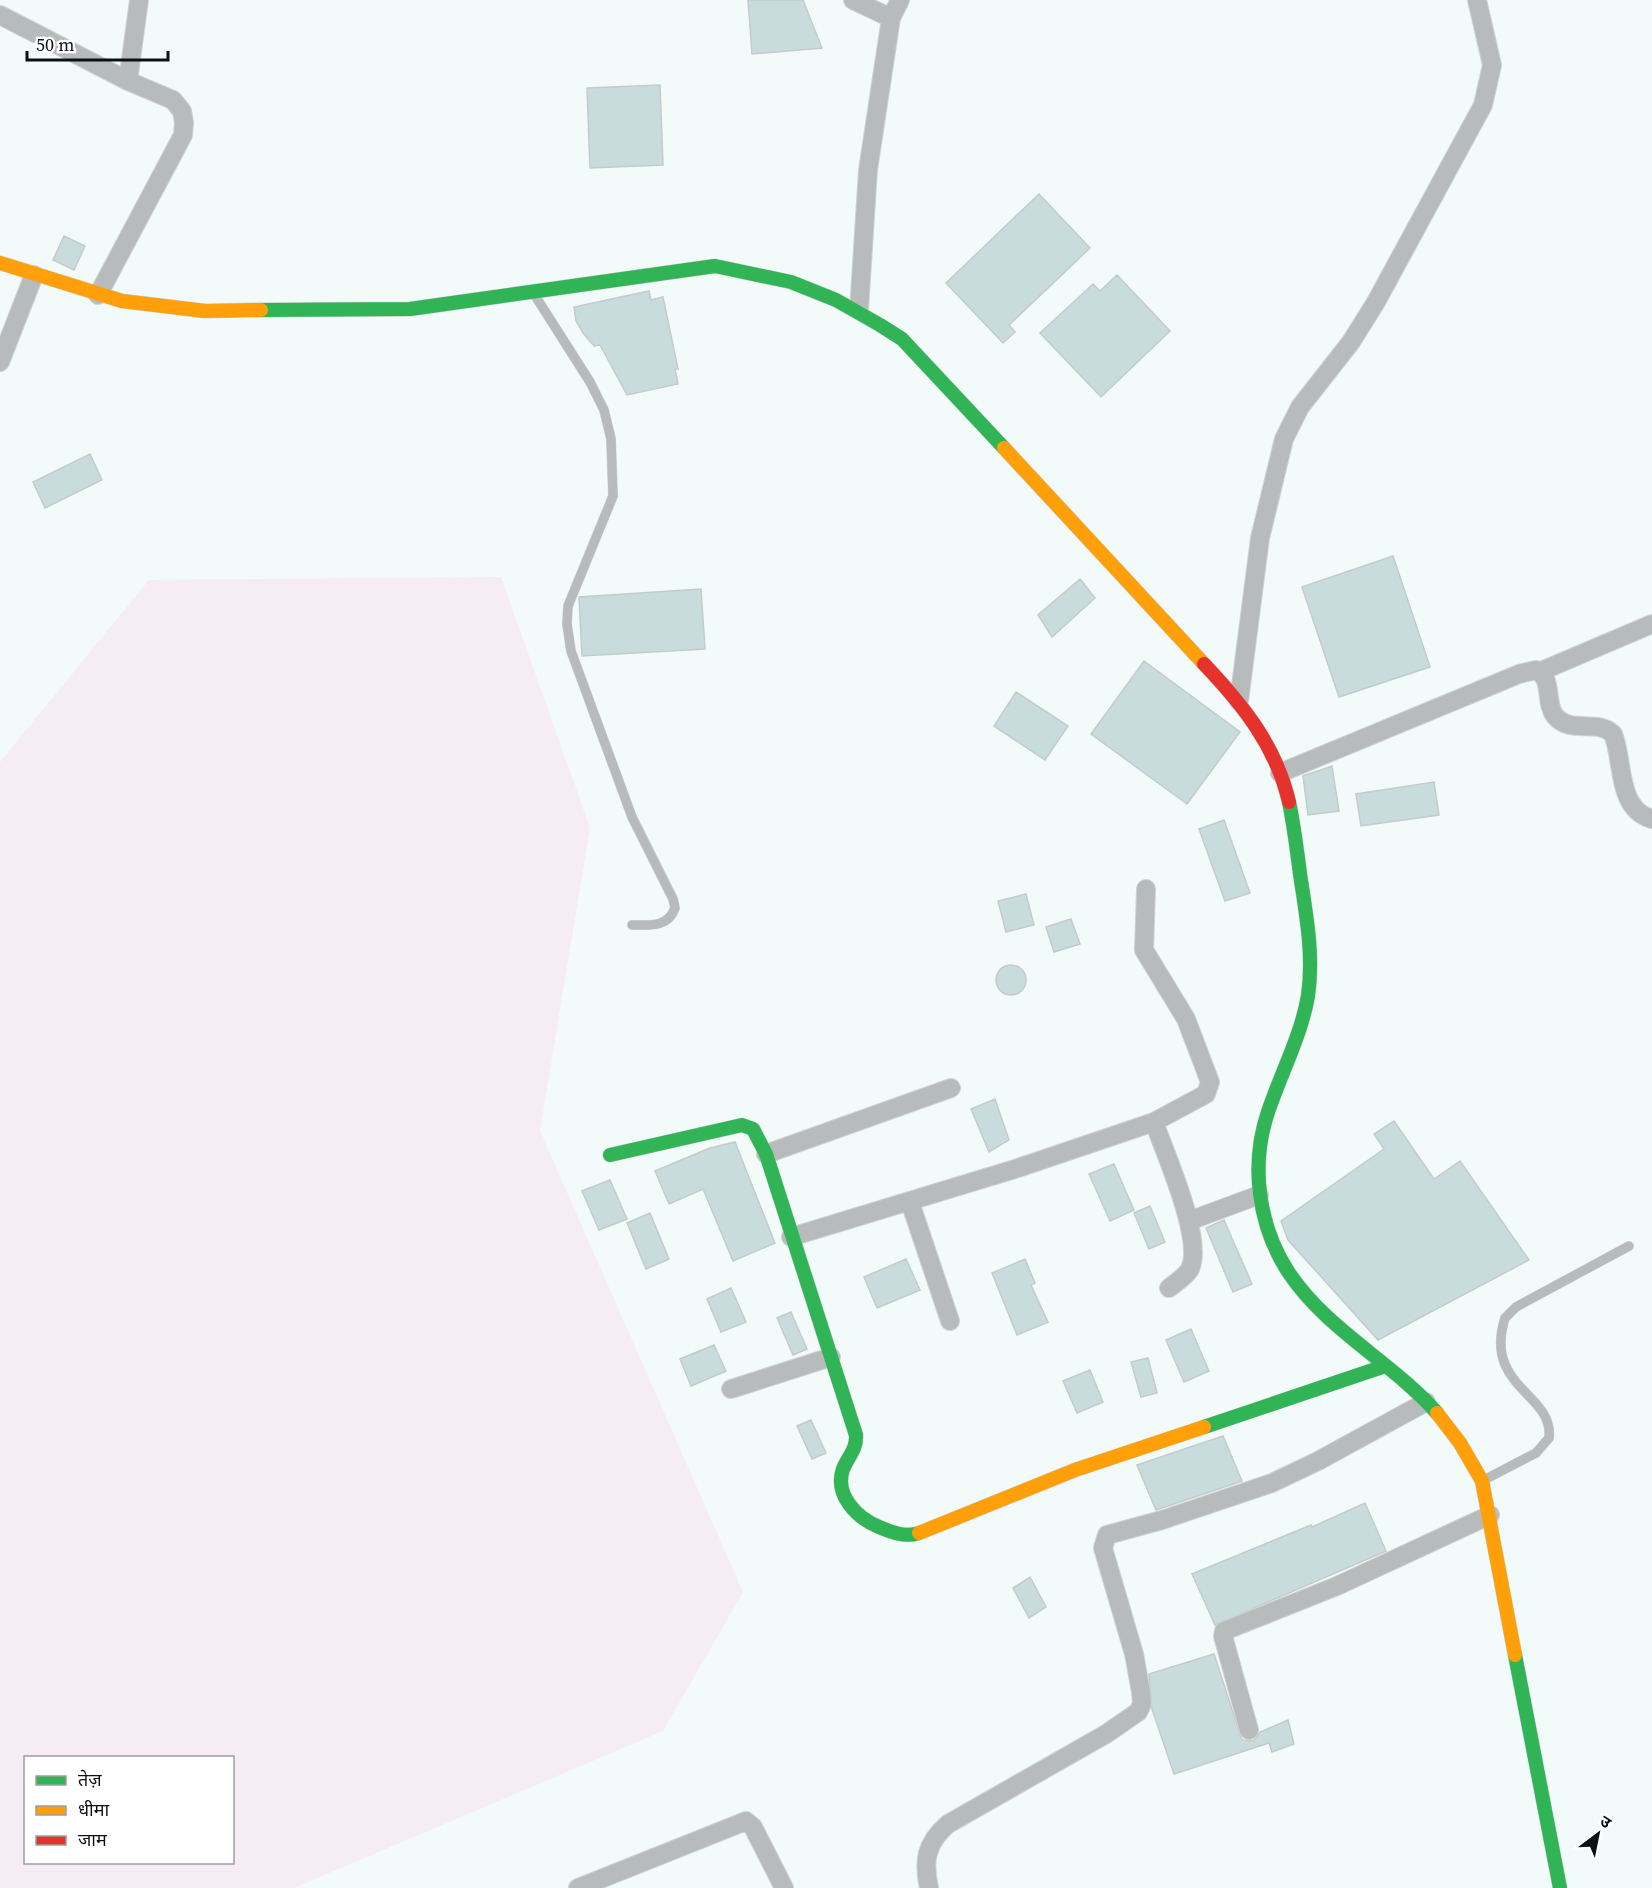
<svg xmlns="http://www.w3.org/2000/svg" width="1652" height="1888" font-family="'Source Serif 4','Noto Sans Devanagari',serif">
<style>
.green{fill:#f6ecf3;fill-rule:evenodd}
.building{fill:#c8dcdd;stroke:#c5cbcb;stroke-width:1.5}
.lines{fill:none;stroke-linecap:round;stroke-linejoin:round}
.lane-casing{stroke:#ced4d4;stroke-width:10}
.street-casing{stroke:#ced4d4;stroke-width:20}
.fast-casing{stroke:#ced4d4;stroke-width:15}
.slow-casing{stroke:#ced4d4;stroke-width:15}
.jam-casing{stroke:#ced4d4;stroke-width:15}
.lane{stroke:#b8bbbb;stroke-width:9}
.street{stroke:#b8bbbb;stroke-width:18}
.fast{stroke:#30b455;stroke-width:14}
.slow{stroke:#ff9f0a;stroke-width:14}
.jam{stroke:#e5322d;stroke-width:14}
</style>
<rect width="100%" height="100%" fill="#f2fafa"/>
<path class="green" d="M501 577 590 828 540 1131 743 1592 663 1731 294 1888H0V762L149 580ZM26 1758H232V1862H26Z"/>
<path class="building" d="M748 0H803L822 48 752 54Z
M660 85 663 165 590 168 587 88Z
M1039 194 1090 248 1009 325 1015 332 1003 343 946 283Z
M64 236 85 246 74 270 53 260Z
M1117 275 1170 331 1101 397 1040 333 1093 284 1100 291Z
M649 291 651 300 663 297 678 369H675L678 384 627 395 600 345 594 346 583 333 576 321 574 307Z
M90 454 102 480 45 508 33 482Z
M1393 556 1430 667 1339 697 1302 587Z
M1080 579 1095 598 1052 637 1038 615Z
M701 589 705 649 582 656 579 597Z
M1144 661 1240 732 1187 804 1091 734Z
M1016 692 1068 726 1045 760 994 726Z
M1332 766 1339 811 1308 815 1303 776Z
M1434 782 1439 815 1361 826 1356 794Z
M1224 820 1250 893 1225 901 1199 829Z
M1026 894 1034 925 1006 932 998 901Z
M1071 919 1080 944 1054 952 1046 927Z
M996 980a15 15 0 1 1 30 0a15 15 0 1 1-30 0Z
M995 1099 1009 1140 989 1152 971 1109Z
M1394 1121 1434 1179 1460 1161 1529 1260 1378 1340 1288 1240 1281 1221 1384 1149 1374 1134Z
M735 1142 775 1243 733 1261 703 1189 669 1204 655 1171 710 1148Z
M1114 1164 1134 1210 1110 1221 1089 1174Z
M610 1180 627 1219 599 1230 582 1191Z
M1150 1206 1165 1242 1149 1249 1134 1213Z
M650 1213 669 1259 646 1269 627 1223Z
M1224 1220 1252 1284 1233 1292 1206 1228Z
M906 1259 920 1290 877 1308 864 1277Z
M1025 1259 1035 1283 1031 1285 1048 1322 1017 1335 992 1273Z
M731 1288 746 1322 721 1332 707 1299Z
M791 1312 807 1349 793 1355 777 1318Z
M1191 1329 1209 1371 1184 1382 1166 1340Z
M714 1345 726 1371 691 1386 680 1359Z
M1148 1358 1157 1393 1141 1397 1131 1362Z
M1090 1370 1103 1402 1077 1413 1063 1381Z
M811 1420 826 1453 812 1459 797 1426Z
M1223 1436 1242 1481 1156 1510 1137 1465Z
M1365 1503 1386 1551 1215 1625 1192 1574 1311 1525 1312 1527Z
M1030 1577 1046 1607 1029 1618 1013 1588Z
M1214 1654 1242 1740 1253 1741 1260 1732 1288 1720 1294 1744 1272 1752 1269 1743 1174 1774 1152 1709 1149 1674Z"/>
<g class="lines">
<defs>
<path id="lane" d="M534 294 590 382 604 410 611 439 613 496 568 606 567 624 571 651 632 817 673 899 675 908C668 928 649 925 632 925
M1484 1480 1536 1453 1549 1438C1554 1393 1483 1388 1505 1318L1516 1307 1629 1246"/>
<path id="street" d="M853 0 891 18
M0 15 128 81 173 100 182 111 184 123 183 135 98 295
M128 81 139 0
M859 310 868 170 891 18 900 0
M0 362 34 275
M1539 672 1652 624
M1239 701 1260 538 1284 439 1300 407 1351 342 1376 302 1483 105 1492 65 1477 0
M1280 773 1519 674 1536 670C1554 678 1544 702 1555 716 1571 735 1596 718 1613 734 1624 760 1616 809 1652 819
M1154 1122C1165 1153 1204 1240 1190 1269 1185 1277 1177 1282 1169 1288
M766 1154 951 1088
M910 1202 950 1321
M1189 1221 1259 1195
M791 1237 1018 1168 1154 1122 1206 1094 1210 1082 1186 1019 1144 950 1146 889
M731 1389 831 1357
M1249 1730 1223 1636 1224 1631 1337 1586 1490 1515
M578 1888 746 1821 753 1827 784 1888
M929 1888C923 1861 926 1843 948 1824L1106 1734 1138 1712 1142 1704 1141 1692 1134 1654 1103 1548 1107 1535 1162 1520 1272 1483 1318 1461 1426 1402"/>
<path id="fast" d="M261 310 410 309 715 266 791 282 836 300 880 325 902 339 1004 448
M1289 802C1294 826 1297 850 1300 874 1306 914 1314 955 1308 996 1301 1036 1281 1073 1268 1112 1250 1165 1258 1226 1289 1273 1327 1330 1392 1362 1437 1413
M610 1155 742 1125 753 1129 766 1154 856 1435C857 1449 848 1457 843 1469 834 1495 857 1518 879 1527 891 1532 906 1538 919 1533
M1204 1427 1385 1366
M1515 1655 1560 1888"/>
<path id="slow" d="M0 263 122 301 205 311 261 310
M1004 448 1204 664
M1437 1413 1460 1443 1482 1481 1515 1655
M919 1533 1075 1470 1204 1427"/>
<path id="jam" d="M1204 664C1243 705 1276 746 1289 802"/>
</defs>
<use href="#lane" class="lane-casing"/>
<use href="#street" class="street-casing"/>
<use href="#fast" class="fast-casing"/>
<use href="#slow" class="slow-casing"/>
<use href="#jam" class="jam-casing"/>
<use href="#lane" class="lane"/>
<use href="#street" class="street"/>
<use href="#fast" class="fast"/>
<use href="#slow" class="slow"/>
<use href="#jam" class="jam"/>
</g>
<rect x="24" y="1756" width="210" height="108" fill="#ffffff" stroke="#9d9f9f" stroke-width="1.5"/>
<rect x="36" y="1776" width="30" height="9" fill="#30b455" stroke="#9d9f9f" stroke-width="1.5"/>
<text x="78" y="1786" font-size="18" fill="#0b1010">तेज़</text>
<rect x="36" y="1806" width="30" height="9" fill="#ff9f0a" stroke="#9d9f9f" stroke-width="1.5"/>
<text x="78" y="1816" font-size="18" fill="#0b1010">धीमा</text>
<rect x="36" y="1836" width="30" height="9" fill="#e5322d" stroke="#9d9f9f" stroke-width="1.5"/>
<text x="78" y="1846" font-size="18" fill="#0b1010">जाम</text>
<g transform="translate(1598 1834) rotate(32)" stroke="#ffffff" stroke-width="4.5" paint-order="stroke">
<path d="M0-4.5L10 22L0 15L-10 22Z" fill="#0b1010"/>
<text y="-9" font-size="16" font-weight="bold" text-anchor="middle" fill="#0b1010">उ</text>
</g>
<path d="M27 51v9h141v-9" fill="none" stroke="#0b1010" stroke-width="3"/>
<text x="36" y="51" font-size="18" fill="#0b1010" stroke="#ffffff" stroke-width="4.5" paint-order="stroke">50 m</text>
</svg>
